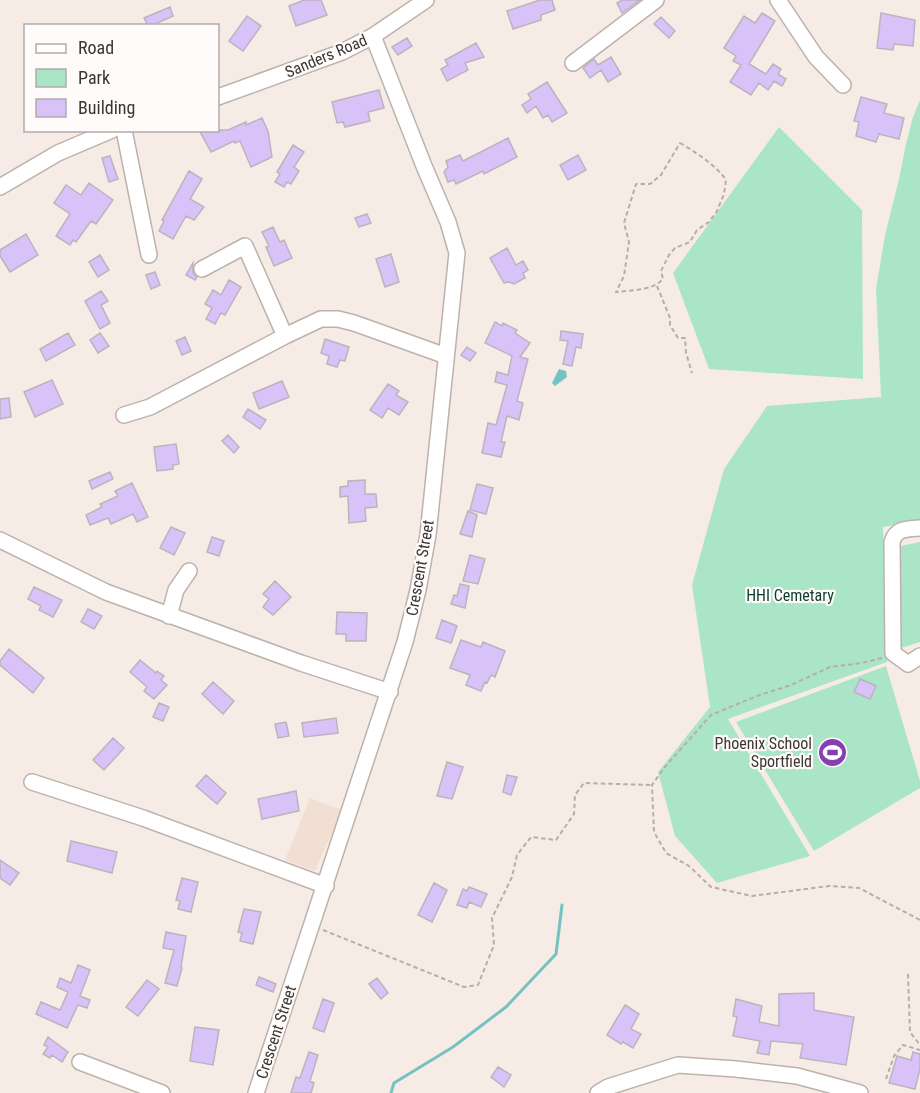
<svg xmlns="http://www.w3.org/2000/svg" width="920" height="1093" font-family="'Roboto Condensed',sans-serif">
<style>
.built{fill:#f1dfd4}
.green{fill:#abe5c7}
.water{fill:#74c2c2}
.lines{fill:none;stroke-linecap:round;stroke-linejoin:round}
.stream{stroke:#74c2c2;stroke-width:3}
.building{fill:#d9c2f7;stroke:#b9b4bf;stroke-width:1.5}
.minor-casing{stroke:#bdb2ab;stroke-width:18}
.path{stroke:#b6aea8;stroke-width:2;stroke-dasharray:4.5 3;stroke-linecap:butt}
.minor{stroke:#fff;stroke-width:15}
.labels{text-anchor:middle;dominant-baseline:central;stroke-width:4.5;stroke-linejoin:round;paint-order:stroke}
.street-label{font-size:16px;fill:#3a3633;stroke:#fefbfa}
.park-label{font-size:16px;fill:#0b3d29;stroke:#fefbfa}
.poi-label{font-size:16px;fill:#3a3633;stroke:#fefbfa;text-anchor:end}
</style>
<rect width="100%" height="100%" fill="#f7ece5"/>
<path class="built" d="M310 798 342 810 315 871 285 860Z"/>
<path class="green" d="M920 100V521L883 527 887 662 728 719 810 856 717 883 675 836 658 772 710 707 692 585 724 469 767 406 881 397 876 289 885 235 899 179 906 144 913 117Z
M779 127 862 210 863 379 709 369 673 273Z
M920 542V642L901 648 900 546Z
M886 666 920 781V788L814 851 736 722Z"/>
<path class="water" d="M559 369 566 371 567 377 555 386 552 383Z"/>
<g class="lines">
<path class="stream" d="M391 1093 394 1083 453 1047 506 1007 556 954 562 905"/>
</g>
<path class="building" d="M304 0H321L327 15 296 26 289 6Z
M540 0H552L555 10 541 15V20L513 29 507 11Z
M622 0H640L622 13 617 3Z
M170 7 173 16 157 23 159 26H148L144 18Z
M762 13 775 21 749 64 766 74 773 64 781 69 778 74 786 79 782 86 774 81 768 90 759 83 751 95 730 82 741 65 733 61 736 56 724 48 744 16 755 23Z
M881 13 915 20 913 46 894 44 893 50 877 48Z
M247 16 261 26 243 51 229 41Z
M661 17 675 31 669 38 654 24Z
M407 38 412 46 398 55 392 47Z
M476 43 484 57 465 63 468 70 447 81 441 69 448 65 445 60Z
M611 57 621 74 608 82 601 70 590 78 583 68 594 59 598 65Z
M547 82 567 113 552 122 548 115 543 118 536 106 527 113 522 105 531 99 528 94Z
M379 90 384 108 368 112 370 121 345 127 343 122 337 123 332 102Z
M861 97 887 104 884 113 904 118 899 139 879 134 876 142 856 136 859 122 854 121Z
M262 118 268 131 272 157 251 167 240 141 235 143 234 141 211 152 199 130H228L246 122V125Z
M508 138 517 157 484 174 483 171 456 184 454 180 448 182 444 172 448 167 446 161 460 155 463 161Z
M293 145 304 152 294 167 299 171 291 184 287 182 284 187 275 182 280 174 277 172Z
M578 155 586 170 568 180 560 165Z
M110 156 118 179 109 182 102 158Z
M189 171 202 179 190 199 204 207 194 220 186 216 173 239 159 231 164 221 162 220Z
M89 183 113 200 96 224 91 221 76 242 73 240 70 245 56 236 70 214 54 203 66 185 81 195Z
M367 214 371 223 359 227 355 218Z
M273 227 280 242 284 240 292 258 274 266 266 247 269 246 262 232Z
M26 234 38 255 10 272 0 256V250Z
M507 248 516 265 523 261 528 270 523 273 525 278 514 284 509 282 504 283 490 258Z
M391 254 399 282 385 287 376 259Z
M100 255 109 270 98 277 89 262Z
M193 263V273L197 277 195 280 186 275Z
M155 272 160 285 151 289 146 275Z
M229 280 241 287 225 315 221 313 215 324 206 319 212 308 205 304 213 290 221 295Z
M101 291 108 301 101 305 110 323 100 329 85 301Z
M495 322 502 326 503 323 517 330 515 333 530 343 520 357 528 359 517 401 523 403 519 420 507 416 501 442H505L501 457 482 453 488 423 496 425 507 385 495 382 497 372 508 375 512 356 485 343Z
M561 331 583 334 581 348 576 347 572 366 563 364 568 341 560 340Z
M68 333 75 345 46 361 40 349Z
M100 333 109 346 98 353 90 340Z
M185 337 191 351 182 355 176 341Z
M325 339 349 347 345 361 340 360 337 367 327 364 329 356 321 353Z
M467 347 476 353 470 361 461 355Z
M52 380 63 404 35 417 24 392Z
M282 381 289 397 259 409 253 393Z
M388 384 399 391 396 395 408 402 399 415 388 408 382 418 370 410Z
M9 398 11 417 0 419V399Z
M248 409 266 420 260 429 243 417Z
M228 435 239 447 234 453 222 441Z
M176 444 179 464 173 465V469L157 471 154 447Z
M110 472 113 479 92 489 89 481Z
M365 480V494H376L377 507 365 508 366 521 349 523 348 496 340 497V487L348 486V481Z
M132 483 148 517 137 522 133 514 111 524 108 518 90 525 86 515 102 507 100 504 118 496 115 491Z
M477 484 493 488 486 514 470 510Z
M468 511 477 515 472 537 460 534Z
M171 527 185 533 174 555 160 548Z
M212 537 224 541 219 556 207 552Z
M470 555 485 559 478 584 463 581Z
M275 581 291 597 273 615 263 607 269 599 263 594Z
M460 584 469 586 465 608 451 604 454 595 457 596Z
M34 587 62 600 53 617 39 610 41 606 28 599Z
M88 609 102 616 94 629 81 622Z
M337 612 367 613 366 641H346V634H336Z
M442 620 457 626 451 643 436 638Z
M461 640 481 647 483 642 505 651 495 677 491 675 487 683 485 682 481 691 466 685 470 675 450 668Z
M9 649 44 678 33 693 0 665V661Z
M140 660 156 673 157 671 164 676 161 680 167 685 154 699 144 691 147 687 130 672Z
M860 679 876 686 870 699 854 692Z
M213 682 234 701 223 714 202 694Z
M159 703 169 707 163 721 153 717Z
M336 718 338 733 304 737 302 723Z
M286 722 289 736 278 738 275 724Z
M113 738 124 748 104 770 93 760Z
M447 762 463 767 452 799 437 796Z
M206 775 226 793 217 804 196 786Z
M507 775 517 777 511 795 503 792Z
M296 791 299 811 262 819 258 799Z
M71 841 117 852 112 873 67 861Z
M0 860 19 873 10 885 0 878Z
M182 878 198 882 191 912 178 909 180 901 176 900Z
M434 883 447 890 432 922 418 915Z
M469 887 487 894 481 907 469 902 467 908 457 905 463 889 467 891Z
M244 909 261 912 253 944 240 941 242 933 238 932Z
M166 932 186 936 181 967 182 968 177 986 165 983 174 950 163 948Z
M78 965 90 970 80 996 90 1000 87 1008 78 1005 67 1028 36 1014 41 1002 60 1010 68 992 57 987 60 978 71 983Z
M259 977 276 984 273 992 256 985Z
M377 978 388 993 381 999 369 984Z
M147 980 159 989 138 1016 126 1007Z
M814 993V1010L854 1017 846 1065 800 1058 803 1044 771 1041 769 1055 757 1053 760 1041 733 1036 737 1017 733 1016 736 999 762 1006 759 1022 779 1026V994Z
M323 999 334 1003 324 1032 313 1028Z
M625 1005 639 1014 631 1029 641 1034 633 1048 623 1042 621 1044 607 1035Z
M195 1027 219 1030 213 1065 190 1061Z
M48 1037 68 1052 62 1062 52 1055 50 1058 43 1054 48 1047 44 1045Z
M309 1052 318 1055 310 1081 314 1083 311 1093H291L296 1077 300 1078Z
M913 1052 920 1054V1069L915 1089 889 1083 897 1056 911 1060Z
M498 1067 511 1075 504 1087 491 1077Z"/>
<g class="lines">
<defs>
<path id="minor" d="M778 0 816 57 843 85
M573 63 656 0
M218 97 342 52 373 36 426 0
M124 130 149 255
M0 187 58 153 112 130
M202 269 245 246 285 336
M124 415 150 407 285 336 321 319H338L354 323 446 356
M920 528C907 529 896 528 892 542L893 653 908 664 920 656
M0 540 106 592 301 663 390 692
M169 616 176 590 189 571
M32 782 143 818 326 886
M80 1062 162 1093
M256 1093 405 642 418 590 428 535 457 253 448 222 424 166 373 36
M598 1093 608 1087 678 1065 736 1069 797 1076 860 1093"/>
</defs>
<use href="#minor" class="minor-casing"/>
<path class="path" d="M680 143C695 152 716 165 726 180L724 194 717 211 709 222 697 230 690 242 675 248 669 255 661 271 663 279C652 291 632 290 616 292L624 276 626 262 629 242 624 223 636 184H650L661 175Z
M657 286 670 318V325L678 338H685L686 353 692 373
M882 658 862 663 830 667 791 685 757 696 711 715 664 768 652 785 654 832 666 853 689 866 711 887 752 896 829 886 859 888 920 920
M323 930 464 987 478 985 494 945 492 918 512 877 517 855 531 837 556 840 574 814 575 795 584 783 652 785
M908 974 910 1032 920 1045
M886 1079 894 1056 903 1045 920 1050"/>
<use href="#minor" class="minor"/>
</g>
<defs>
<symbol id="stadium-disc" viewBox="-11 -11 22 22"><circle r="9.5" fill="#863fb2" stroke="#fefbfa"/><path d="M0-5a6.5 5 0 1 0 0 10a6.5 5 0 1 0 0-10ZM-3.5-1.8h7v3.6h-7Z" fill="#fff"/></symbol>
</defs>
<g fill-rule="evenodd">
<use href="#stadium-disc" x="816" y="736" width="33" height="33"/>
</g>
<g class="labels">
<g class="street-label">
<text transform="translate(326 56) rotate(-23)">Sanders Road</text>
<text transform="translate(420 568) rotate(-80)">Crescent Street</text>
<text transform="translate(276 1032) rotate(-72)">Crescent Street</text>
</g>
<g class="park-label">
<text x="790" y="595">HHI Cemetary</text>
</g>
<g class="poi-label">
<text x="812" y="743">Phoenix School<tspan x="812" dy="18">Sportfield</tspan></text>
</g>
</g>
<rect x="24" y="24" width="195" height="108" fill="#fefbfa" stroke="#b0acaa" stroke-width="1.5"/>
<rect x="36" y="44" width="30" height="9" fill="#ffffff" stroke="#b0acaa" stroke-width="1.5"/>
<text x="78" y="54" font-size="18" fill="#3a3633">Road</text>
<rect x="36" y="69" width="30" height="18" fill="#abe5c7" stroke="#b0acaa" stroke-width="1.5"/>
<text x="78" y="84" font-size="18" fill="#3a3633">Park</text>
<rect x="36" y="99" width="30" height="18" fill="#d9c2f7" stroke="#b0acaa" stroke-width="1.5"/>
<text x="78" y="114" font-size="18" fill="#3a3633">Building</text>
</svg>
